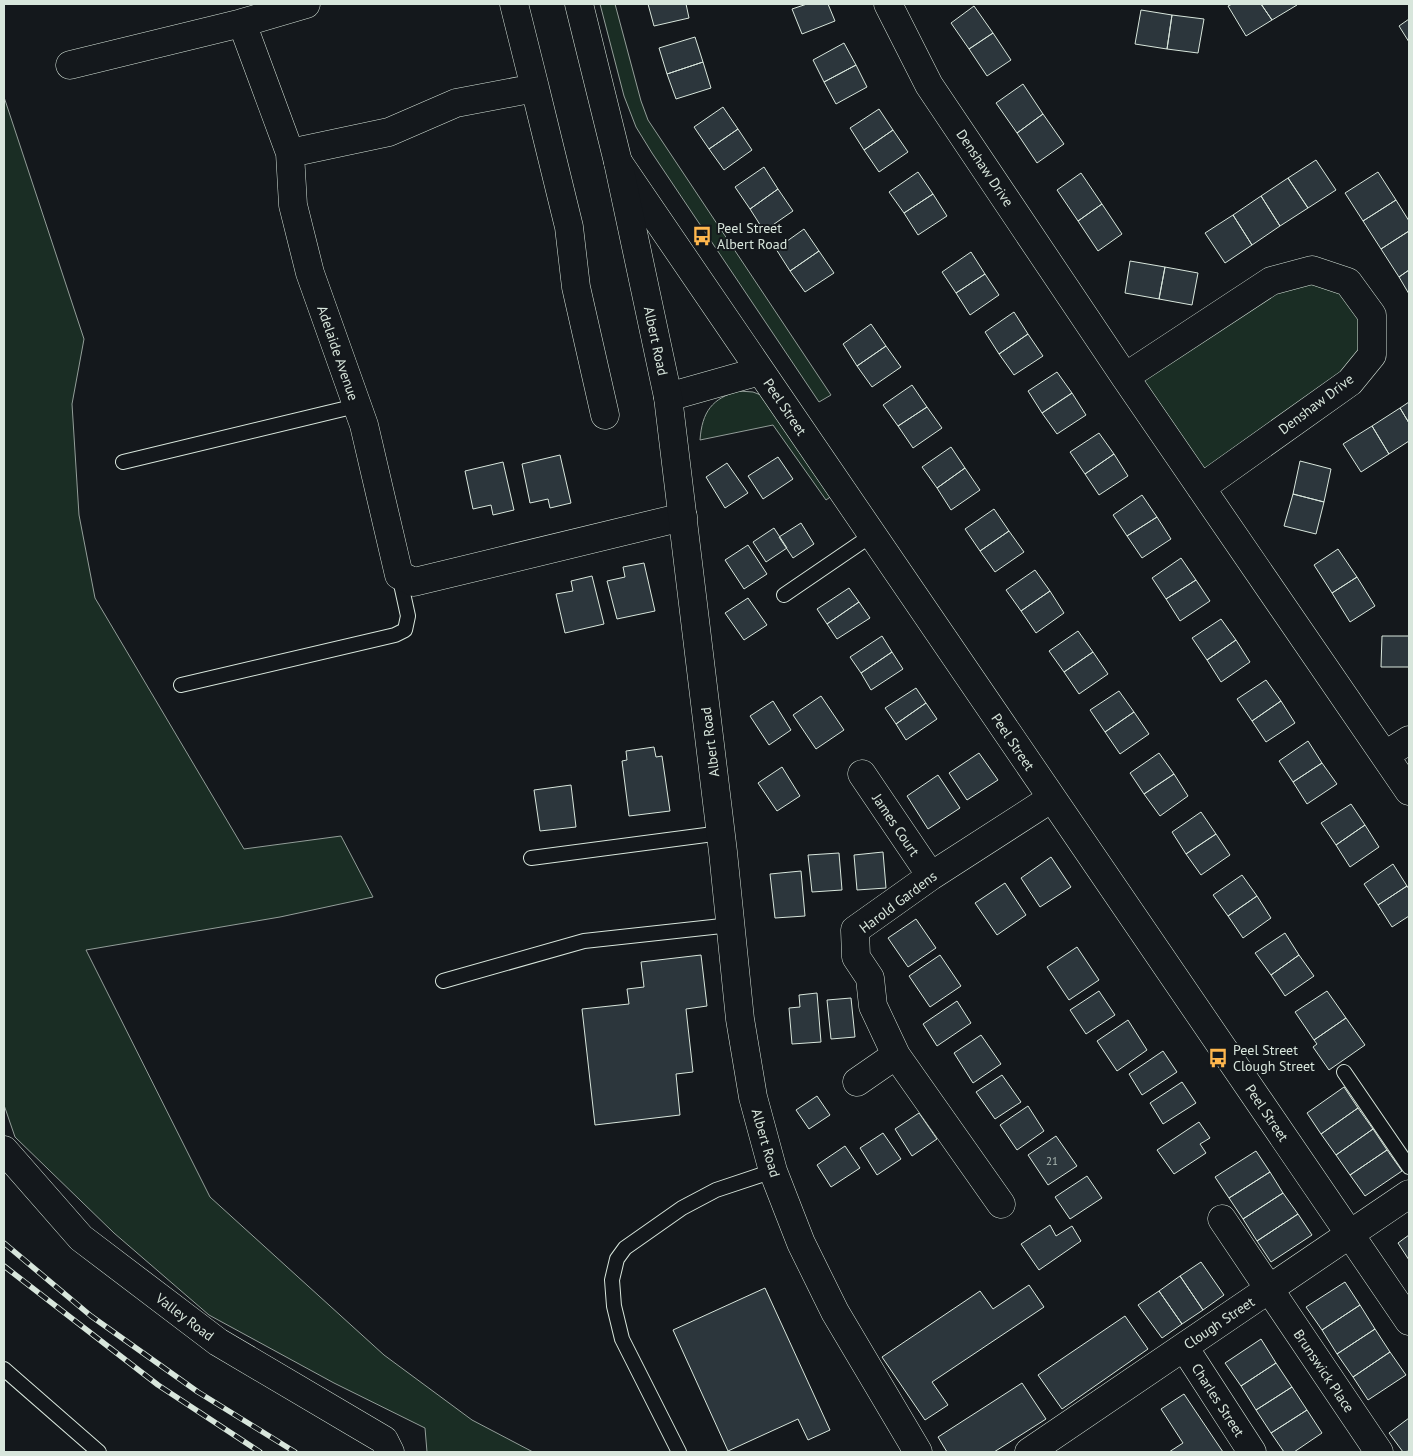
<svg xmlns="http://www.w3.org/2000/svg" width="1413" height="1456" font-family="'PT Sans',sans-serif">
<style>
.green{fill:#1a2d24;stroke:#939e99}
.building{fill:#2c363c;stroke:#d8e6dc}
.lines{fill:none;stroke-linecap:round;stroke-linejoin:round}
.lane-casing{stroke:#d8e6dc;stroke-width:16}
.street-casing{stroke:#d8e6dc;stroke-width:29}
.secondary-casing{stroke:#d8e6dc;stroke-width:29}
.lane{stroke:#14181c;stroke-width:14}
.street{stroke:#14181c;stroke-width:28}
.secondary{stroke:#14181c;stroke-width:28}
.rail-casing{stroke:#d8e6dc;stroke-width:5.5}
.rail{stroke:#14181c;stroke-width:4;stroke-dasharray:11;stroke-linecap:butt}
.labels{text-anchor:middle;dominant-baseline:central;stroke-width:4;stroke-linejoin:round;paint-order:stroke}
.number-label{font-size:11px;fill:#adbab4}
.street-label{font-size:14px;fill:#d8e6dc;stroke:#14181c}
.poi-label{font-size:14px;fill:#d8e6dc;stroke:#14181c;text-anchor:start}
</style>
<rect width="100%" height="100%" fill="#14181c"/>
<path class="green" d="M600 4H615L641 101 648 120 831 395 819 402 652 153 636 127 624 96Z
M4 97 84 339 72 404 79 515 95 598 244 849 341 836 373 897 280 917 86 950 210 1197 384 1355 472 1420 533 1452H427L425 1428 334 1383 209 1315 114 1233 15 1137 4 1105Z
M1271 281 1348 282 1372 355 1201 488 1125 377Z
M739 391 753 392 766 397 836 493 826 500 773 425 700 440C702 412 712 398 739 391Z"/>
<path class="building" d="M648 4H686L689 18 654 26Z
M807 4H828L835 21 802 34 792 9Z
M1232 4H1261L1272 20 1246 36 1228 6Z
M1261 4H1297V5L1272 20Z
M974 6 993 33 969 49 951 23Z
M1141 10 1172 15 1167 49 1135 44Z
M1172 15 1204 19 1198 53 1167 49Z
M1409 19V42L1399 26Z
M993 33 1011 60 987 76 969 49Z
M695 37 703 62 667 74 659 48Z
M844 43 856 65 824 82 813 60Z
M703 62 711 88 676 99 667 74Z
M856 65 867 87 836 104 824 82Z
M1023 84 1043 114 1017 133 996 103Z
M723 107 738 129 709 149 694 127Z
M879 109 893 130 864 150 850 128Z
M1043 114 1064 144 1037 163 1017 133Z
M738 129 752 150 724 170 709 149Z
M893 130 908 152 879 172 864 150Z
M1316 160 1336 190 1308 208 1288 178Z
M764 167 778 189 750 209 735 187Z
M918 172 933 194 904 213 889 192Z
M1378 172 1396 200 1363 221 1345 193Z
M1081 173 1102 204 1078 221 1057 190Z
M1288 178 1308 208 1280 226 1261 196Z
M778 189 793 211 764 231 750 209Z
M933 194 947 216 918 235 904 213Z
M1261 196 1280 226 1252 245 1233 215Z
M1396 200 1409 221V231L1381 249 1363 221Z
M1102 204 1122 234 1098 251 1078 221Z
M1233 215 1252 245 1225 263 1205 233Z
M804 229 819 251 790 271 776 249Z
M1409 231V270L1399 277 1381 249Z
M819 251 834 273 805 292 790 271Z
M971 252 985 274 956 293 942 272Z
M1130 261 1165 267 1159 299 1125 293Z
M1165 267 1198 273 1192 305 1159 299Z
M1409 270V294L1399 277Z
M985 274 999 295 970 315 956 293Z
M1014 312 1028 334 999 354 985 332Z
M871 324 886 346 857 366 843 344Z
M1028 334 1043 356 1014 375 999 354Z
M886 346 901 367 872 387 857 366Z
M1057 372 1072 393 1042 413 1028 391Z
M912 385 927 407 898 426 883 405Z
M1072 393 1086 415 1057 434 1042 413Z
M1409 402V423L1400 408Z
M927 407 942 428 913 448 898 426Z
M1400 408 1409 423V441L1389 454 1372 426Z
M1372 426 1389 454 1361 472 1343 444Z
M1099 433 1114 454 1085 474 1070 452Z
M951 447 965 468 937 488 922 467Z
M1114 454 1128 476 1099 495 1085 474Z
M560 455 571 503 550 508 548 499 530 503 522 464Z
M778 457 793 479 763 499 748 476Z
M1300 461 1331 469 1324 502 1293 494Z
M503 462 514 510 493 515 491 505 473 509 465 471Z
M727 463 748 493 725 508 706 477Z
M965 468 980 490 951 510 937 488Z
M1293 494 1324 502 1316 534 1284 526Z
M1142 495 1157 517 1127 536 1113 515Z
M994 509 1009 531 980 551 965 529Z
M1157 517 1171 539 1142 558 1127 536Z
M801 523 814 544 793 558 779 537Z
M774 528 787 548 766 562 753 542Z
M1009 531 1024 552 995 572 980 551Z
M748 545 767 574 744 589 725 560Z
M1338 549 1357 577 1332 593 1314 565Z
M1181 558 1196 580 1166 599 1152 578Z
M644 563 655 611 617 619 607 581 625 577 623 567Z
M1035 570 1050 591 1021 611 1006 590Z
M592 576 604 624 565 633 556 594 573 591 571 581Z
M1357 577 1375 606 1350 622 1332 593Z
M1196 580 1210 601 1180 621 1166 599Z
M849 588 859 602 827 624 817 609Z
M1050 591 1064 613 1036 633 1021 611Z
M748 598 767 625 744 640 725 613Z
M859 602 870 618 837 639 827 624Z
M1221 619 1236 640 1207 660 1192 638Z
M1078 631 1093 652 1064 672 1049 651Z
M882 636 892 652 861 673 850 657Z
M1382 636H1409V667H1381Z
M1236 640 1250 662 1221 682 1207 660Z
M892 652 903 669 871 690 861 673Z
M1093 652 1108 674 1079 694 1064 672Z
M1266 680 1281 701 1252 721 1237 699Z
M916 688 926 703 896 724 885 708Z
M1119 691 1134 712 1105 732 1090 710Z
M821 696 844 730 816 749 793 715Z
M773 701 791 730 769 745 750 716Z
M1281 701 1295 723 1266 742 1252 721Z
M926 703 937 719 906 740 896 724Z
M1134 712 1149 734 1120 754 1105 732Z
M1308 741 1322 763 1293 782 1279 761Z
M654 747 656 757 662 756 670 811 629 816 622 761 627 760 626 751Z
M979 753 998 780 967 800 949 773Z
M1159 753 1174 774 1144 794 1130 773Z
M1322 763 1337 784 1307 804 1293 782Z
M782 767 800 796 777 811 758 783Z
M1174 774 1188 796 1160 816 1144 794Z
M938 775 960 808 928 829 907 796Z
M571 785 576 827 540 831 534 790Z
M1351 804 1365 825 1336 845 1321 823Z
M1201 812 1216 834 1186 854 1172 832Z
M1365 825 1379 847 1350 867 1336 845Z
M1216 834 1230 855 1201 875 1186 854Z
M883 852 886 888 857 890 854 855Z
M839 853 842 890 812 892 808 855Z
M1051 857 1071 887 1040 907 1021 878Z
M1393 864 1407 886 1378 905 1364 884Z
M801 871 805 916 775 918 770 874Z
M1242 875 1257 896 1228 916 1213 895Z
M1005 883 1026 915 997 935 975 903Z
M1407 886 1409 889V916L1392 927 1378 905Z
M1257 896 1271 918 1243 938 1228 916Z
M916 919 936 948 908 967 888 938Z
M1285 933 1299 955 1271 975 1255 953Z
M1077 947 1099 980 1069 1000 1047 967Z
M701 955 707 1006 686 1009 693 1072 676 1074 680 1115 595 1125 582 1009 629 1004 627 989 644 987 641 962Z
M940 955 961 986 930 1007 909 976Z
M1299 955 1314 976 1285 996 1271 975Z
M1099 991 1115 1015 1086 1034 1070 1010Z
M1327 991 1346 1018 1314 1040 1295 1012Z
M817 993 821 1042 792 1044 789 1008 800 1007 799 995Z
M851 998 855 1037 831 1039 827 1000Z
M957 1001 971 1023 937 1046 923 1024Z
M1346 1018 1365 1045 1329 1070 1313 1047 1317 1044 1314 1040Z
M1128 1020 1147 1050 1117 1071 1097 1041Z
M981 1035 1001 1064 973 1083 954 1053Z
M1163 1051 1177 1072 1142 1095 1129 1074Z
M1002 1075 1021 1102 995 1119 976 1092Z
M1182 1082 1196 1103 1163 1124 1150 1103Z
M1344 1087 1358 1108 1321 1134 1307 1113Z
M817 1096 830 1115 809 1129 796 1110Z
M1028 1106 1044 1131 1017 1150 1000 1125Z
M1358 1108 1373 1129 1336 1155 1321 1134Z
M919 1113 937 1139 912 1156 895 1129Z
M1199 1122 1210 1138 1200 1144 1206 1153 1174 1174 1157 1150Z
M1373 1129 1387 1150 1350 1175 1336 1155Z
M883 1133 901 1159 877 1175 860 1148Z
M1056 1136 1077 1166 1048 1185 1028 1155Z
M845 1146 860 1168 831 1187 817 1165Z
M1387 1150 1402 1171 1365 1196 1350 1175Z
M1256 1151 1270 1172 1229 1198 1215 1177Z
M1270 1172 1283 1193 1243 1219 1229 1198Z
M1087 1176 1102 1198 1070 1219 1055 1197Z
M1283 1193 1298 1214 1257 1241 1243 1219Z
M1298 1214 1312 1235 1271 1262 1257 1241Z
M1050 1225 1056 1236 1072 1226 1081 1241 1039 1270 1021 1244Z
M1409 1235V1260L1398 1243Z
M1201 1262 1224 1295 1203 1310 1180 1276Z
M1180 1276 1203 1310 1182 1324 1159 1291Z
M1345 1282 1360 1305 1322 1330 1306 1307Z
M1029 1285 1044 1307 932 1382 948 1405 925 1420 882 1357 980 1291 993 1309Z
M765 1288 830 1430 808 1440 798 1419 728 1451 673 1330Z
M1159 1291 1182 1324 1162 1338 1138 1305Z
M1360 1305 1375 1329 1337 1354 1322 1330Z
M1125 1316 1148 1349 1062 1409 1038 1375Z
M1375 1329 1390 1352 1353 1377 1337 1354Z
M1261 1339 1276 1363 1241 1386 1225 1363Z
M1390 1352 1406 1375 1368 1400 1353 1377Z
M1276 1363 1292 1387 1256 1410 1241 1386Z
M1022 1383 1046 1419 994 1452H947L938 1437Z
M1292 1387 1307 1410 1271 1433 1256 1410Z
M1184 1394 1223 1452H1169L1183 1443 1161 1409Z
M1307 1410 1322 1433 1294 1452H1284L1271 1433Z
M1409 1418V1451L1403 1452 1389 1433Z"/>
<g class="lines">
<defs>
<path id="lane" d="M123 462 356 406
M784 595 872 535
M181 685 395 635 405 630 408 616 399 575
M531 858 721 833
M443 981 584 941 731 925
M1344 1072 1409 1167
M4 1369 99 1452
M679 1452 622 1339 614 1306 612 1280 617 1259 625 1248 682 1208 716 1190 773 1171"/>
<path id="street" d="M888 4 929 85 1125 377 1409 791
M242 23 306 4
M70 65 242 23 290 153 293 205 310 273 364 425 399 575 414 582 683 517
M535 88 569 227 576 287 605 415
M290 153 389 132 456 103 535 88 514 4
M618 162 1409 1321
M1125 377 1271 281 1312 270 1348 282 1372 315V355L1350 382 1201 488
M668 397 760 371
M1385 755 1409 740
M862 774 931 876
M857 1082 896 1055
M4 1150 81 1238 218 1342 384 1440 390 1452
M1001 1204 896 1055 873 1006 870 978 856 957 855 930 931 876 1052 798
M1222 1219 1379 1452
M1184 1347 1252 1452
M1029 1452 1409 1194"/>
<path id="secondary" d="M579 4 618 162 668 397 723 852 740 1019 753 1097 773 1171 801 1243 835 1312 918 1452"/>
</defs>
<use href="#lane" class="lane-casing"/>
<use href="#street" class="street-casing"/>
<use href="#secondary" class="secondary-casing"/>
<use href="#lane" class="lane"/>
<use href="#street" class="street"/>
<use href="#secondary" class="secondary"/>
<defs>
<path id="rail" d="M4 1243 91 1316 198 1392 295 1452
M4 1266 158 1385 260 1452"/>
</defs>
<use href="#rail" class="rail-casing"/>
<use href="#rail" class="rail"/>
</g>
<defs>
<symbol id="bus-bare" viewBox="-9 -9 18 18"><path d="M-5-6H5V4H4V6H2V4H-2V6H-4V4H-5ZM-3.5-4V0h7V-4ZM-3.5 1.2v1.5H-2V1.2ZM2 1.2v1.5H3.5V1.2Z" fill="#ffb74d" stroke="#14181c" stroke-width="2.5" paint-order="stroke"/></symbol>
</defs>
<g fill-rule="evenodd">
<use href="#bus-bare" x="688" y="222" width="28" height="28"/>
<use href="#bus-bare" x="1204" y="1044" width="28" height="28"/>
</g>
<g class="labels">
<g class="number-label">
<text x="1052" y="1161">21</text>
</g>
<g class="street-label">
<text transform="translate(985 168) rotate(56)">Denshaw Drive</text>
<text transform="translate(656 341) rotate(78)">Albert Road</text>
<text transform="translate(338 353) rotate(71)">Adelaide Avenue</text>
<text transform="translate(1316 404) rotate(-37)">Denshaw Drive</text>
<text transform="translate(785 407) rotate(56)">Peel Street</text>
<text transform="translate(710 742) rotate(-97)">Albert Road</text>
<text transform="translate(1013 742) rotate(56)">Peel Street</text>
<text transform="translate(896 825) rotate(56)">James Court</text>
<text transform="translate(898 902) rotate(-37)">Harold Gardens</text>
<text transform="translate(1267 1113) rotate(56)">Peel Street</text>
<text transform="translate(766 1143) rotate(74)">Albert Road</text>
<text transform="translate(185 1317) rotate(37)">Valley Road</text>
<text transform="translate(1219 1323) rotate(-34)">Clough Street</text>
<text transform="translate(1324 1371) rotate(56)">Brunswick Place</text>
<text transform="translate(1218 1400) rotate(57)">Charles Street</text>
</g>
<g class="poi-label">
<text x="717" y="228">Peel Street<tspan x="717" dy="16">Albert Road</tspan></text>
<text x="1233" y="1050">Peel Street<tspan x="1233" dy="16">Clough Street</tspan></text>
</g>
</g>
<rect width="1413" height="1456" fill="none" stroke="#d8e6dc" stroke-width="10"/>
</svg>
